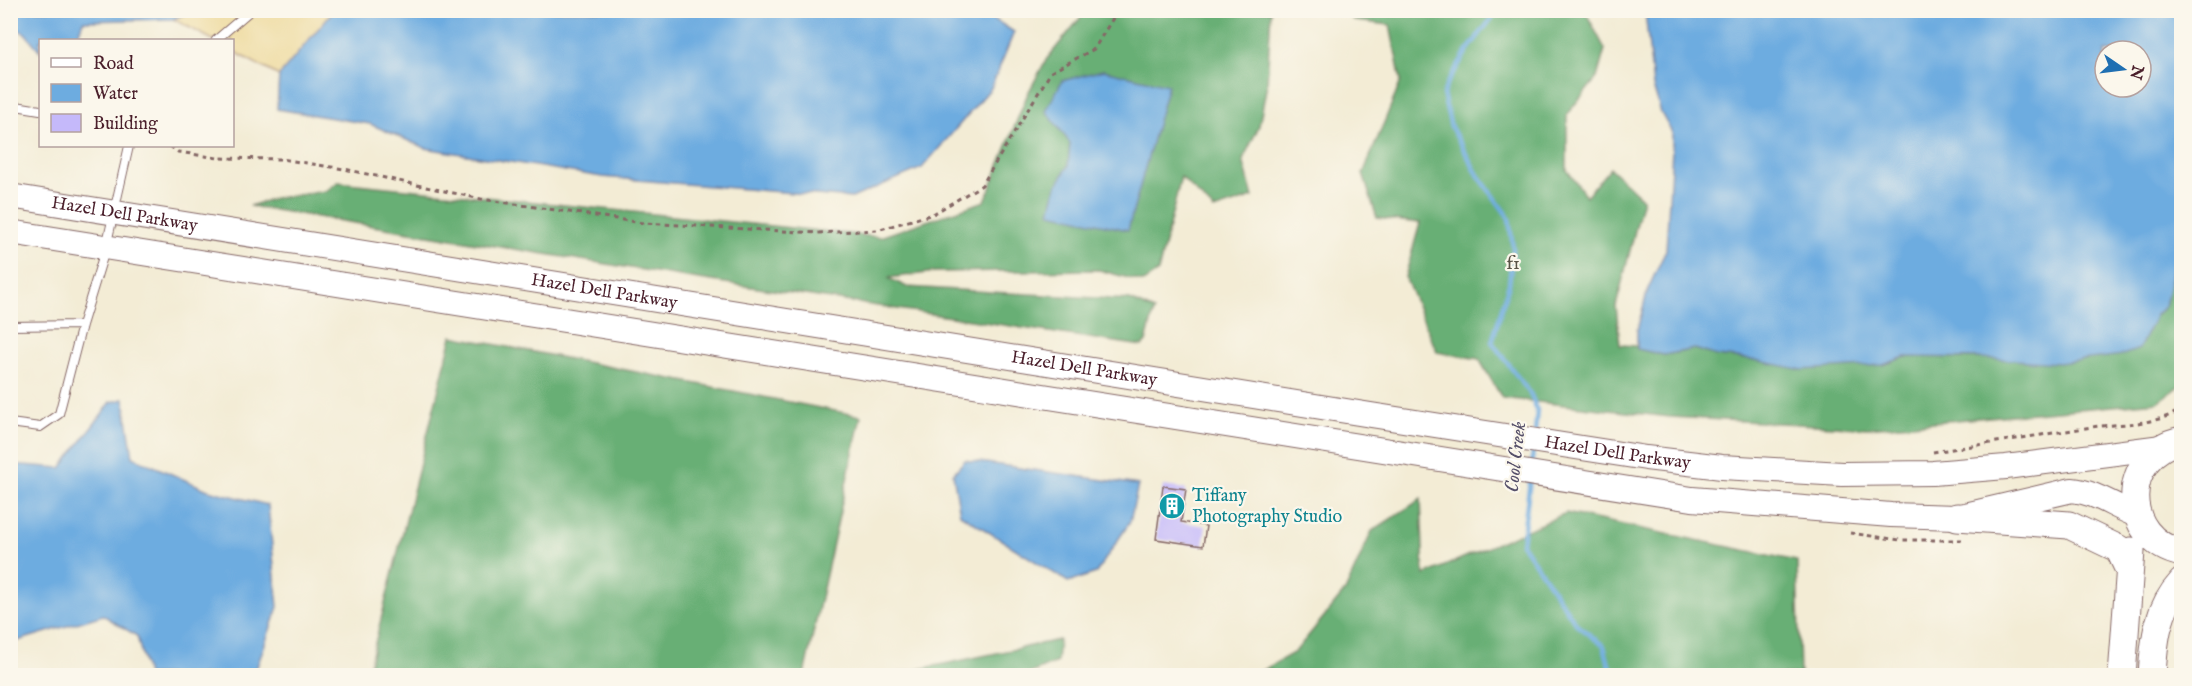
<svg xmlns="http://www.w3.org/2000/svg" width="2192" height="686" font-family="'IM FELL English',serif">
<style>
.forest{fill:#68af74;stroke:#596750;stroke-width:1.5}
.sand{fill:#eeda9e;stroke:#9c7c64;stroke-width:1.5}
.water{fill:#6dace0;stroke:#5c6686;stroke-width:1.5;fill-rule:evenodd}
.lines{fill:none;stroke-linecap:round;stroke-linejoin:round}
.stream{stroke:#6dace0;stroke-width:4.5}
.building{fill:#c5b9fa}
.lane-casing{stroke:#856766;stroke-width:10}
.secondary-casing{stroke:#856766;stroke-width:26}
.primary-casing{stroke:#856766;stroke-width:29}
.path{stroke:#856766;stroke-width:3;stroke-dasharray:4.5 4.5;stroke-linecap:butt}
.lane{stroke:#fff;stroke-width:8}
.secondary{stroke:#fff;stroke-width:24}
.primary{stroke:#fff;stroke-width:27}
.labels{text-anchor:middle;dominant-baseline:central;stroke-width:4.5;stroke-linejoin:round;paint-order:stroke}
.street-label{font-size:18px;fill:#4a1f2b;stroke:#fbf7ec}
.park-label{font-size:18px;fill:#5a5347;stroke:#fbf7ec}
.culture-label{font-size:18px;fill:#0d838f;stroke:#fbf7ec;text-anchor:start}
.water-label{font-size:20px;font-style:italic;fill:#56506a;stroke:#fbf7ec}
</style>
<rect width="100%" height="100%" fill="#fbf7ec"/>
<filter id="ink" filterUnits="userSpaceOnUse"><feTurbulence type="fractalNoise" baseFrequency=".0167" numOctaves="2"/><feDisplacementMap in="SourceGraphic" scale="12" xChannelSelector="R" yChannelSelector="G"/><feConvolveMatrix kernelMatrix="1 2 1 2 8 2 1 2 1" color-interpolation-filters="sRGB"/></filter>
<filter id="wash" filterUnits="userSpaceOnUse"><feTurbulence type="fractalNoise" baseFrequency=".008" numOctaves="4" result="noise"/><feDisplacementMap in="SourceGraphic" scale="24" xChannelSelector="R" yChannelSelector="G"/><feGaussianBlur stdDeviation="1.35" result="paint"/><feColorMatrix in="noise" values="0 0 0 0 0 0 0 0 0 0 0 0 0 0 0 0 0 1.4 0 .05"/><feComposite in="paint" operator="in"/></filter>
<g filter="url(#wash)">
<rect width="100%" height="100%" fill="#f3ecd5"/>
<path class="forest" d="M1086 11H1271L1267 84 1259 126 1243 160 1253 197 1214 210 1181 177 1158 272 1143 282 1099 270 935 272 888 278 907 287 1130 300 1154 311 1146 342 1142 346 692 278 250 206 275 198 326 191 338 182 880 237 985 201 1027 95 1046 60Z
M1344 11H1585L1605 49 1597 78 1567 114V170L1586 196 1610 168 1643 199 1616 306 1620 345 1637 346V349L1664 355 1695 349 1717 356 1755 360 1883 365 1905 357 1981 358 2139 349 2156 315 2165 306 2181 234V385L2158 402 1868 428 1670 417 1502 398 1479 359 1437 352 1405 277 1420 223 1377 218 1363 174 1401 81 1390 25 1355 21Z
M452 336 861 416 804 675H367Z
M1421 499 1424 575 1566 513 1797 561 1800 675H1254L1295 652 1345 591 1372 531Z
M1059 640 1057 662 1026 675H891Z"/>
<path class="sand" d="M192 11H333L279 76 233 51 232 40H213L173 19Z"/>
<path class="water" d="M980 10 1014 32 991 88 922 168 852 198 602 177 425 148 370 124 277 109 279 76 333 11Z
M10 11 11 10 192 11 173 19 83 21 76 40H40V51L25 33 11 26Z
M1645 11H2181V234L2165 306 2156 315 2139 349 2123 355 2058 363 1981 358 1905 357 1883 365 1802 370 1755 360 1717 356 1695 349 1664 355 1637 349V330L1648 289 1666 250 1672 150V133L1661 113 1653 86ZM2105 51H2141V87H2105Z
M1103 70 1168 85 1128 230 1050 213 1056 187 1068 166 1070 143 1046 111 1062 81Z
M124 399 133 457 208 490 268 505 278 607 254 675H147L137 636 103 615 11 643V464L61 468 111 402Z
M965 460 1138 485 1130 522 1096 573 1068 582 960 514 953 474Z"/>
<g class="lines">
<path class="stream" d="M1498 10 1467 51 1448 82 1443 94 1451 127 1478 175 1509 218 1513 248 1509 284 1492 342 1531 395 1537 410 1535 432
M1532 465 1533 447
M1530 480 1522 544 1577 625 1604 646 1612 676"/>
</g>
<g id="blocks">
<path class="building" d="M1163 486 1186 489 1181 522 1206 526 1203 546 1156 539Z"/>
</g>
</g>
<g filter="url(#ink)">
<use href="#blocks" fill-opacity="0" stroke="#856766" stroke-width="1.5"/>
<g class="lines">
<defs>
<path id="lane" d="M216 40 251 10
M10 105 40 110
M10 326 82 325
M10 423 40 427 59 414 82 325 106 247 129 146"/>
<g id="secondary">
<path id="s1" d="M10 196 1371 415 1646 458 1722 467 1842 474 1933 473 2006 467 2162 447"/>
<path d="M10 232 1692 499 1891 515 1957 517 2072 490C2096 492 2114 507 2137 515"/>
</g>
<path id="primary" d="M2182 440C2119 453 2119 540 2182 553
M1957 517 2069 525 2119 549 2128 568
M2122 676 2131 551
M2152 676C2154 640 2157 609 2182 582"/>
</defs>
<use href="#lane" class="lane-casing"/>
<use href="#secondary" class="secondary-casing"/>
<use href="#primary" class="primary-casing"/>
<path class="path" d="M170 146 178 152 218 158 281 159 344 169 481 199 643 223 817 233 877 230 933 214 982 185 1051 72 1094 49 1118 10
M1933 452C1986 444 2039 435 2092 427 2121 423 2156 426 2182 409
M1850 533 1900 540H1966"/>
<use href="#lane" class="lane"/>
<use href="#secondary" class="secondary"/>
<use href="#primary" class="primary"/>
</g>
</g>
<defs>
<symbol id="building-disc" viewBox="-11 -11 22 22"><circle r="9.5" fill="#0f9aa8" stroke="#fbf7ec"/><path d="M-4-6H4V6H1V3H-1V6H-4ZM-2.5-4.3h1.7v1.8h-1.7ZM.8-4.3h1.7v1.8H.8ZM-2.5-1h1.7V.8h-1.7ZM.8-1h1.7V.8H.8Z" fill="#fff"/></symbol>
</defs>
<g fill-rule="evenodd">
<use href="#building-disc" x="1157" y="491" width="30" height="30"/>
</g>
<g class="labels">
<g class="street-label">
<text stroke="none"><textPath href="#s1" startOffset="116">Hazel Dell Parkway</textPath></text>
<text stroke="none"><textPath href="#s1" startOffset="602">Hazel Dell Parkway</textPath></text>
<text stroke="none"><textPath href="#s1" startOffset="1088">Hazel Dell Parkway</textPath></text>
<text stroke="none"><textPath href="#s1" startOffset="1628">Hazel Dell Parkway</textPath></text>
</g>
<g class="park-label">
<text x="1513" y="264">f1</text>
</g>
<g class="culture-label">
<text x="1192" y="496">Tiffany<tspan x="1192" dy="21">Photography Studio</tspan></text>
</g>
<g class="water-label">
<text transform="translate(1516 457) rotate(-84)">Cool Creek</text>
</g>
</g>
<rect width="2192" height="686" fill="none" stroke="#fbf7ec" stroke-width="36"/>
<rect x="39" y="39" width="195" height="108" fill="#fbf7ec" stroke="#b4a19f" stroke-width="1.5"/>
<rect x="51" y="58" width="30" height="9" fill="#ffffff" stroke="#b4a19f" stroke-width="1.5"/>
<text x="93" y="69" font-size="18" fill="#4a1f2b">Road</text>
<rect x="51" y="84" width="30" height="18" fill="#6dace0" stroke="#b4a19f" stroke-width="1.5"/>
<text x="93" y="99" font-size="18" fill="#4a1f2b">Water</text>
<rect x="51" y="114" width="30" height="18" fill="#c5b9fa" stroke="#b4a19f" stroke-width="1.5"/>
<text x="93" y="129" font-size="18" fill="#4a1f2b">Building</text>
<g transform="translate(2123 69) rotate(104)"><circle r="28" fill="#fbf7ec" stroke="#b4a19f" stroke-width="1.5"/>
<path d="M0-4.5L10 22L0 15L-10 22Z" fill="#1f6fb2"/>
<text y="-9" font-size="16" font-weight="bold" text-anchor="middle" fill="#4a1f2b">N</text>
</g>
</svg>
